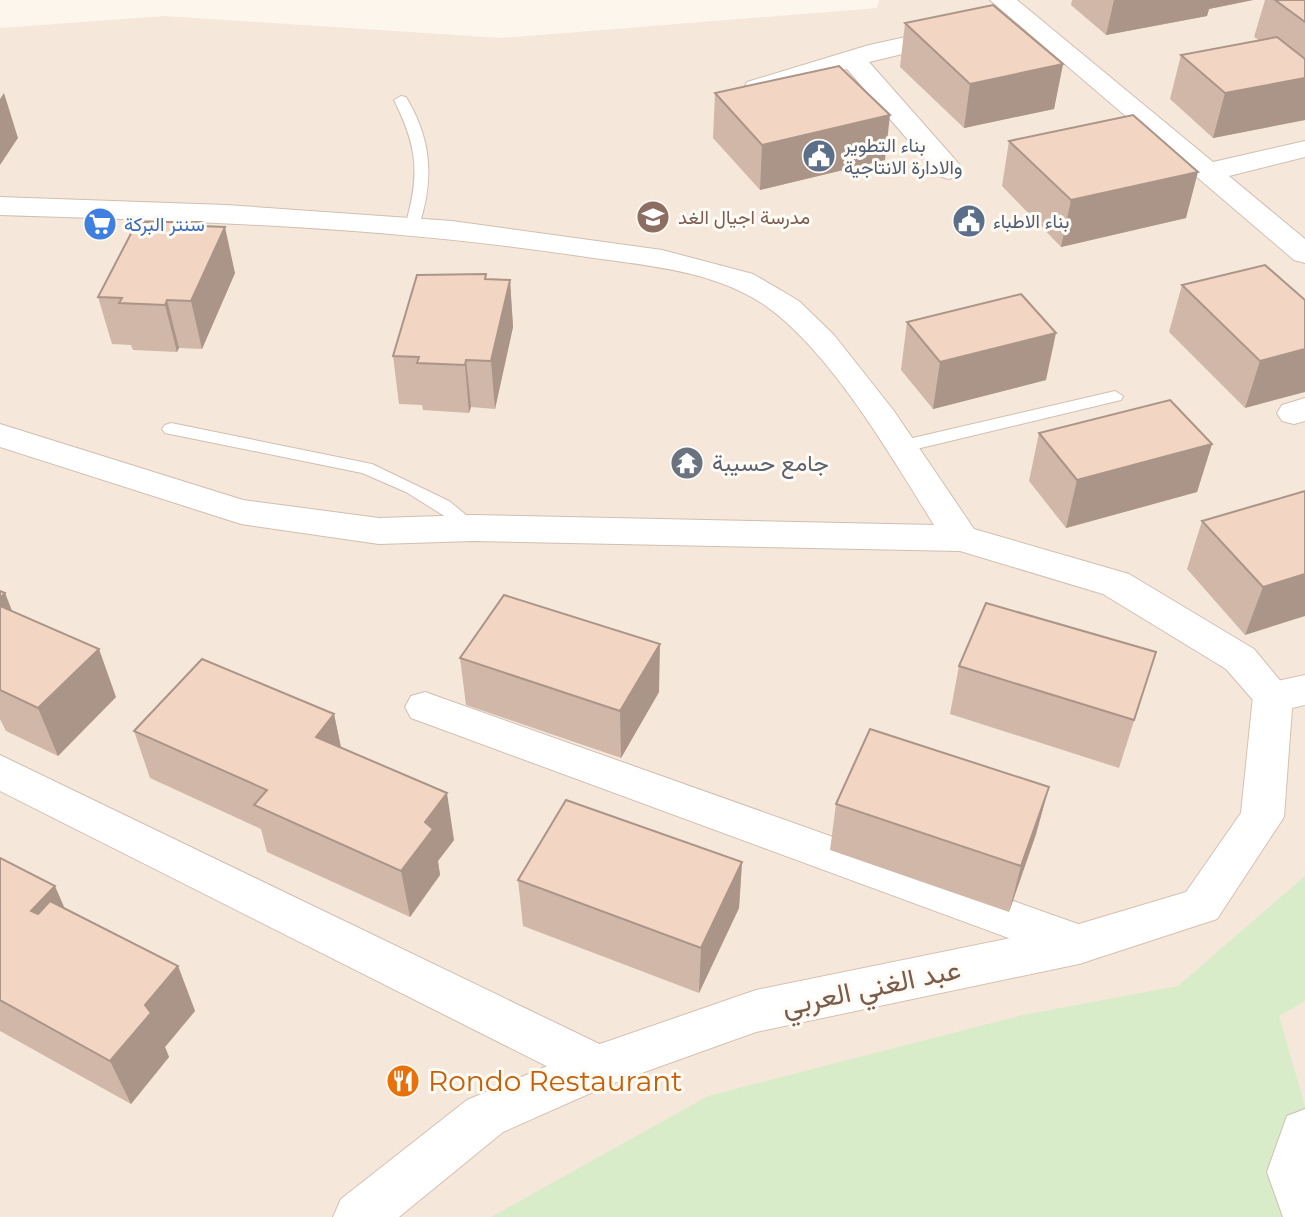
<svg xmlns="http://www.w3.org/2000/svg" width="1305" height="1217" font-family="Montserrat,Vazirmatn,sans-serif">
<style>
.residential{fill:#f5e8da}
.green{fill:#d8ecc9}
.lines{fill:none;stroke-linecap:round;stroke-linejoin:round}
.lane-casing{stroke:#d1beb0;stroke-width:2}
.street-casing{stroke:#d1beb0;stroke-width:2}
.secondary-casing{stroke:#d6c0b0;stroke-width:2}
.lane{fill:#fff;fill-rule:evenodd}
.street{fill:#fff;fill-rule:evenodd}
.secondary{fill:#fff;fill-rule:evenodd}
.wall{fill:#d1b7a8}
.shaded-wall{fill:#aa9588}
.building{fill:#f3d5c3;stroke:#aa9588;stroke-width:2}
.labels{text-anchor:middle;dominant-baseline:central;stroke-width:6;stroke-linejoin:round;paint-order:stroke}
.far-service-label{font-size:19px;fill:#4e5e75;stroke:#fffaf3;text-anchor:start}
.far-education-label{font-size:19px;fill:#785e54;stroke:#fffaf3;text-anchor:start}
.far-shop-label{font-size:19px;fill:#366cbe;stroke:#fffaf3;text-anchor:start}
.worship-label{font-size:23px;fill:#5b616d;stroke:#fffaf3;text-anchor:start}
.near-street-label{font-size:28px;fill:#7a5c4d;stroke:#fffaf3}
.near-food-label{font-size:28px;fill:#c56008;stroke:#fffaf3;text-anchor:start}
</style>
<rect width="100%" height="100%" fill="#fdf6ec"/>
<path class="residential" d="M879 0H1305V1217H0V28L165 16 501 38 877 8Z"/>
<path class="green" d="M1305 876V1001L1279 1016 1305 1106V1217H491L708 1096 1023 1015 1178 986Z"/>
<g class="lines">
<defs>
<path id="lane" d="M401 96 406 97C432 140 434 179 419 226L412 230 405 226C420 175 418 148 394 100Z
M1115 391 1123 396 1121 400 904 452 895 446 904 440Z
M171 423 372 464 449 501 482 528 473 534 406 492 362 473 165 433 162 429 165 425Z"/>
<path id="street" d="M990 0H1017L1213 162 1305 141V157L1229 176 1305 239V263L1294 260Z
M952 27 961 30 965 35 961 40 869 62 959 164 963 170 959 176 949 179 939 176 847 69 757 96 747 94 744 88 747 82 869 45Z
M0 197 226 205 452 221 662 250 753 274 799 301 834 335 894 411 974 529 1129 574 1254 649 1293 696 1287 707 1273 711 1259 707 1226 669 1103 594 960 551 473 541 379 544 241 524 0 447V424L243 500 379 518 473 515 934 525C891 456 830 350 763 304 710 269 641 265 580 256 388 227 194 221 0 215Z
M1305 398V421L1294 424 1282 421 1277 413 1282 405Z
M425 692 1095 930 1102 944 1095 958 1079 964 411 718 405 707 411 696Z
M0 755 614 1051 621 1067 614 1083 597 1089 580 1083 0 791Z
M1305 1109V1217H1283L1267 1172 1287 1116Z"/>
<path id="secondary" d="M1305 675V705L1292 708 1284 817 1217 919 1079 964 756 1032 611 1084 503 1132 399 1217H333L341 1199 467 1100 597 1045 756 990 1079 924 1186 892 1241 813 1253 696 1259 685Z"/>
</defs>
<use href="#lane" class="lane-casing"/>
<use href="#street" class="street-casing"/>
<use href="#secondary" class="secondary-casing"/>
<use href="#lane" class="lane"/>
<use href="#street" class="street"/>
<use href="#secondary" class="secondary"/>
</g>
<path class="wall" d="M1072 0H1253L1209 9 1207 16 1106 35 1071 5Z
M1265 0H1305V120L1213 138 1170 99 1181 55 1259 40 1254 37Z
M905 23 1063 64 1054 109 964 128 900 67Z
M715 93 885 160 760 190 713 138Z
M1009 141 1186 218 1061 247 1002 186Z
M204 226 235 273 202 349 179 348 177 352 133 350 131 345 112 344 98 297Z
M487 279 510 280 513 327 495 409 471 407 469 413 423 410 422 405 399 404 393 356Z
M1182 285 1305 300 1245 408 1169 332Z
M907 322 1046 380 933 409 901 370Z
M1039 433 1212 444 1197 492 1066 528 1029 481Z
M1305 491 1245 635 1187 569 1202 521Z
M0 591 5 593 12 612 116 697 58 756 6 731 0 719Z
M1156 652 1119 768 950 714 959 666Z
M460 658 659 692 621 758 466 705Z
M334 714 341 748 454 840 438 861 440 875 410 917 267 852 261 829 150 778 134 731Z
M1049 787 1036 834 1009 912 830 850 836 804Z
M0 858 65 908 178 966 195 1011 165 1047 169 1057 131 1104 0 1031Z
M742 862 739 908 699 993 523 926 518 880Z"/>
<path class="shaded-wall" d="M1114 0H1253L1209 9 1207 16 1106 35Z
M1063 64 1054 109 964 128 970 84Z
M1305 78V120L1213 138 1225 93Z
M4 93 18 138 0 165V99Z
M890 115 885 160 760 190 762 145Z
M1198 172 1186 218 1061 247 1071 200Z
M203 222 211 257 225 227 235 273 202 349 191 301 201 226Z
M510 280 513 327 495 409 491 361Z
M167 300 179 348 177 352 165 305Z
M1056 333 1046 380 933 409 940 362Z
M1305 349V392L1245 408 1260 361Z
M466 360 471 407 469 413 465 365Z
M1212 444 1197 492 1066 528 1077 480Z
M1305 574V616L1245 635 1263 587Z
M5 593 24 641 0 620V598Z
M660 644 659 692 621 758 620 711Z
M99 649 116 697 58 756 38 708Z
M334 714 344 762 316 737Z
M1049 787 1036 834 1009 912 1021 866Z
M447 793 454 840 438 861 440 875 410 917 401 871 425 822Z
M742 862 739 908 699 993 701 948Z
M55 886 75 932 31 911Z
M178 966 195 1011 165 1047 169 1057 131 1104 110 1061 145 1005Z"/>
<path class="building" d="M1275 0H1305V22Z
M993 5 1063 64 970 84 905 23Z
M1277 37 1305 59V78L1225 93 1181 55Z
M839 66 890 115 762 145 715 93Z
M1133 115 1198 172 1071 200 1009 141Z
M137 222H203L201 226 225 227 191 301 167 300 165 305 119 303 122 298 98 297Z
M1265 265 1305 300V349L1260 361 1182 285Z
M486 274 485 279 510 280 491 361 466 360 465 365 417 363 419 357 393 356 417 275Z
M1021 294 1056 333 940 362 907 322Z
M1170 400 1212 444 1077 480 1039 433Z
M1305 491V574L1263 587 1202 521Z
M0 591 5 593 0 598Z
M504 595 660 644 620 711 460 658Z
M986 603 1156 652 1134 720 959 666Z
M0 606 99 649 38 708 0 690Z
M202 659 334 714 316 737 447 793 425 822 433 829 401 871 254 805 267 790 134 731Z
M870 729 1049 787 1021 866 836 804Z
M566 800 742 862 701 948 518 880Z
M0 858 55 886 31 911 38 914 50 901 178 966 145 1005 151 1013 110 1061 0 1000Z"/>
<defs>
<symbol id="civic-disc" viewBox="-11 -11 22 22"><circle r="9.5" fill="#5c6f8a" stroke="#fffaf3"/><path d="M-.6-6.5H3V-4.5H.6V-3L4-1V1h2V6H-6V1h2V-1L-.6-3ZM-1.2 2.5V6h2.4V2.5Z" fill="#fff"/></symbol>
<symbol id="school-disc" viewBox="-11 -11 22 22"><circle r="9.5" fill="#8d6e63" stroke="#fffaf3"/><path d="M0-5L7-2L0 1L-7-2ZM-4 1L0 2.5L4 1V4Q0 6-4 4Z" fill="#fff"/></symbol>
<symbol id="supermarket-disc" viewBox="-11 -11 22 22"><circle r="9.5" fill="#3f7fe0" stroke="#fffaf3"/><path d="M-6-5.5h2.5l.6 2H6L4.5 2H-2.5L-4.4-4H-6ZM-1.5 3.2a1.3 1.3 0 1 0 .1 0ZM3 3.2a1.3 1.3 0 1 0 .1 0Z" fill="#fff"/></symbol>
<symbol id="temple-disc" viewBox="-11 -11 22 22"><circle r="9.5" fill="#6b7280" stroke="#fffaf3"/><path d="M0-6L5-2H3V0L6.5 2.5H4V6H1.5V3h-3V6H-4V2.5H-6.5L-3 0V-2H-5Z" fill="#fff"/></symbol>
<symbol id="restaurant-disc" viewBox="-11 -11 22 22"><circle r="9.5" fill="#e8710a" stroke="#fffaf3"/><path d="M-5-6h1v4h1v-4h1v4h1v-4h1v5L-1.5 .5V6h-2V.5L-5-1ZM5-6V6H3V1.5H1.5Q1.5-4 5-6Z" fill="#fff"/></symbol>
</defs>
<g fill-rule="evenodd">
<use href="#civic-disc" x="800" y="137" width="38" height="38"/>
<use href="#school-disc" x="634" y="198" width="38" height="38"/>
<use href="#civic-disc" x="950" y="202" width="38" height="38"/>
<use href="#supermarket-disc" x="81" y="205" width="38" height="38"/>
<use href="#temple-disc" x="668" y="444" width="38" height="38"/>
<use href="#restaurant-disc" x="384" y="1062" width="38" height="38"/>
</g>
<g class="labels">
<g class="far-service-label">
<text x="844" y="145">بناء التطوير<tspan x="844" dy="22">والادارة الانتاجية</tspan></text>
<text x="993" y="221">بناء الاطباء</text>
</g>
<g class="far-education-label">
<text x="678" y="217">مدرسة اجيال الغد</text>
</g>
<g class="far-shop-label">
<text x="124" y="224">سنتر البركة</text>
</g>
<g class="worship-label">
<text x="712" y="463">جامع حسيبة</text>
</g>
<g class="near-street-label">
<text transform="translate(871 987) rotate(-12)">عبد الغني العربي</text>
</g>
<g class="near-food-label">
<text x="428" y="1081">Rondo Restaurant</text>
</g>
</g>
</svg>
